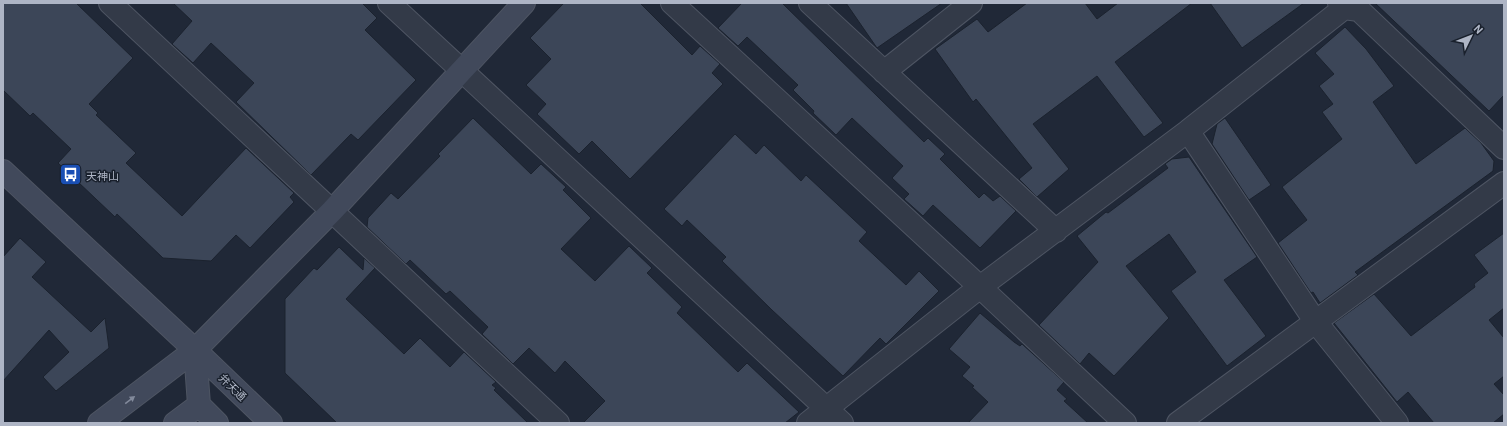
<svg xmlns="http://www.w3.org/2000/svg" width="1507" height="426" font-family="Barlow,'Noto Sans JP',sans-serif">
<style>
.building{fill:#3c4658;stroke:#1b222e}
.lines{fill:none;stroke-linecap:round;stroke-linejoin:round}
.street-casing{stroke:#4e5563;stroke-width:24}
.secondary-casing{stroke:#4e5563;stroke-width:24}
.street{stroke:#333a48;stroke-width:22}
.secondary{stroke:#41495b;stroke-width:22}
.oneway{fill:#828a9b}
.labels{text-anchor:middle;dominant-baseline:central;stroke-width:3;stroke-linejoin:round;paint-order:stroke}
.poi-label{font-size:11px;fill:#aeb5c5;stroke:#19202c;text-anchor:start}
.street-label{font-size:11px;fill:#aeb5c5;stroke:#19202c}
</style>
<rect width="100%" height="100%" fill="#202837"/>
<path class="building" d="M3 3H76L133 58 89 104 98 113 96 115 136 153 126 163 182 216 246 148 294 193 290 197 294 202 250 248 236 235 211 261 163 258 117 214 115 217 58 163 71 149 33 113 30 116 3 90Z
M173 3H362L377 18 365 30 416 80 358 140 351 134 311 175 236 102 254 83 211 43 193 63 172 44 192 21Z
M564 3H640L692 55 700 46 720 64 712 73 723 84 630 179 592 141 579 154 537 114 546 104 526 85 551 59 530 38Z
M742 3H782L924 142 928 138 945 154 940 159 979 198 984 193 993 201 1000 196 1016 211 980 248 933 205 923 216 904 199 909 194 892 178 903 166 852 118 836 135 813 113 814 111 793 90 798 85 747 37 738 46 718 28Z
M846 3H942L877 48Z
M1027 3H1085L1097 19 1118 3H1192L1115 62 1163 123 1144 137 1097 76 1033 124 1069 169 1037 197 1019 179 1032 168 976 99 973 102 935 49 977 19 988 32Z
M1210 3H1304L1242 48Z
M1375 3H1504V95L1489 111Z
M1345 27 1366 49 1394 86 1373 102 1416 164 1465 128 1481 143 1494 161 1493 171 1355 272 1358 275 1320 303 1313 292 1311 293 1278 243 1307 220 1282 187 1342 139 1322 112 1333 104 1319 86 1334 74 1315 53Z
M473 118 531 174 541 164 566 187 563 190 591 218 561 249 595 281 629 246 652 268 647 273 682 307 677 313 738 372 747 363 799 412 785 423H583L605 401 565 361 555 373 529 348 513 364 482 334 488 327 450 291 446 294 410 260 406 264 367 227 368 218 391 193 398 199 440 156 438 154Z
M1225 118 1271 185 1249 200 1212 144 1217 124Z
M735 134 756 154 764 145 801 181 806 175 867 232 859 241 906 285 919 271 939 291 886 344 880 338 843 376 772 310 722 261 726 257 687 220 682 226 664 209Z
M1189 157 1257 257 1224 280 1266 336 1227 366 1171 291 1196 272 1169 234 1126 266 1169 318 1114 376 1089 353 1080 364 1039 325 1098 262 1077 236 1106 212 1108 213 1168 168 1165 164 1172 159Z
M1504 233V308L1489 320 1504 338V376L1494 384 1504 395V414L1493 423H1434L1408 392 1397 402 1334 323 1374 294 1411 336 1475 287 1474 284 1488 273 1474 255Z
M20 238 46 262 32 277 91 332 105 318 109 348 56 391 43 377 69 352 49 330 3 381V257Z
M339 247 363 270 364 258 375 268 346 299 404 354 420 338 450 367 464 352 496 382 492 385 496 388 494 390 528 423H337L285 373V299L314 268 317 270Z
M980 313 1014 342 1020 346 1022 344 1064 382 1057 390 1067 399 1064 401 1088 423H968L988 402 972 387 974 386 962 376 970 367 949 349Z"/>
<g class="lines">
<defs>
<path id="street" d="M110 3 558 423
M389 3 842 423
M672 3 980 287 1125 423
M810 3 1056 231
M1339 3 1344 8 1359 10 1504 148
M884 72 971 3
M1188 131 1315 321 1397 423
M808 423 980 287 1188 131 1344 8
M1178 423 1504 183"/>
<path id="secondary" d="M3 171 195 350 271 423
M195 350 199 405 217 423
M99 423 195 350 332 211 524 3
M175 423 199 405"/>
</defs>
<use href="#street" class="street-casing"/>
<use href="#secondary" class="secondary-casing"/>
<use href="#street" class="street"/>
<use href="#secondary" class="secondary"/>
</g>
<defs><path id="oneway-solid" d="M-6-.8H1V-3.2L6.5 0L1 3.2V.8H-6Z"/></defs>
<use class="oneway" href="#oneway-solid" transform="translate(130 400) rotate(-37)"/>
<defs>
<symbol id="bus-square" viewBox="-11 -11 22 22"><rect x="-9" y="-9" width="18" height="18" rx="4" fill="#1a4fb4" stroke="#19202c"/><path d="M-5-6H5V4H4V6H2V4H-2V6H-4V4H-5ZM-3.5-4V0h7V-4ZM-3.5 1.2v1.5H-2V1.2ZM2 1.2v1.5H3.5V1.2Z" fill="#fff"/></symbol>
</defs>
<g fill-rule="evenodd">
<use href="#bus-square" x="58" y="162" width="25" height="25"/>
</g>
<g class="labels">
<g class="poi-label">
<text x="86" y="175">天神山</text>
</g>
<g class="street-label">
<text transform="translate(233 387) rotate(44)">弁天通</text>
</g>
</g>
<rect width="1507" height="426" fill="none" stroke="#aeb5c5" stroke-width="8"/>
<g transform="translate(1471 36) rotate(47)" stroke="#19202c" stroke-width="3" paint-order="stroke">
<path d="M0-3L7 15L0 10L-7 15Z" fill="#aeb5c5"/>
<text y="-6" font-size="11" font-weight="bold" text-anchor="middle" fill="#aeb5c5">N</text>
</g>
</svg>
